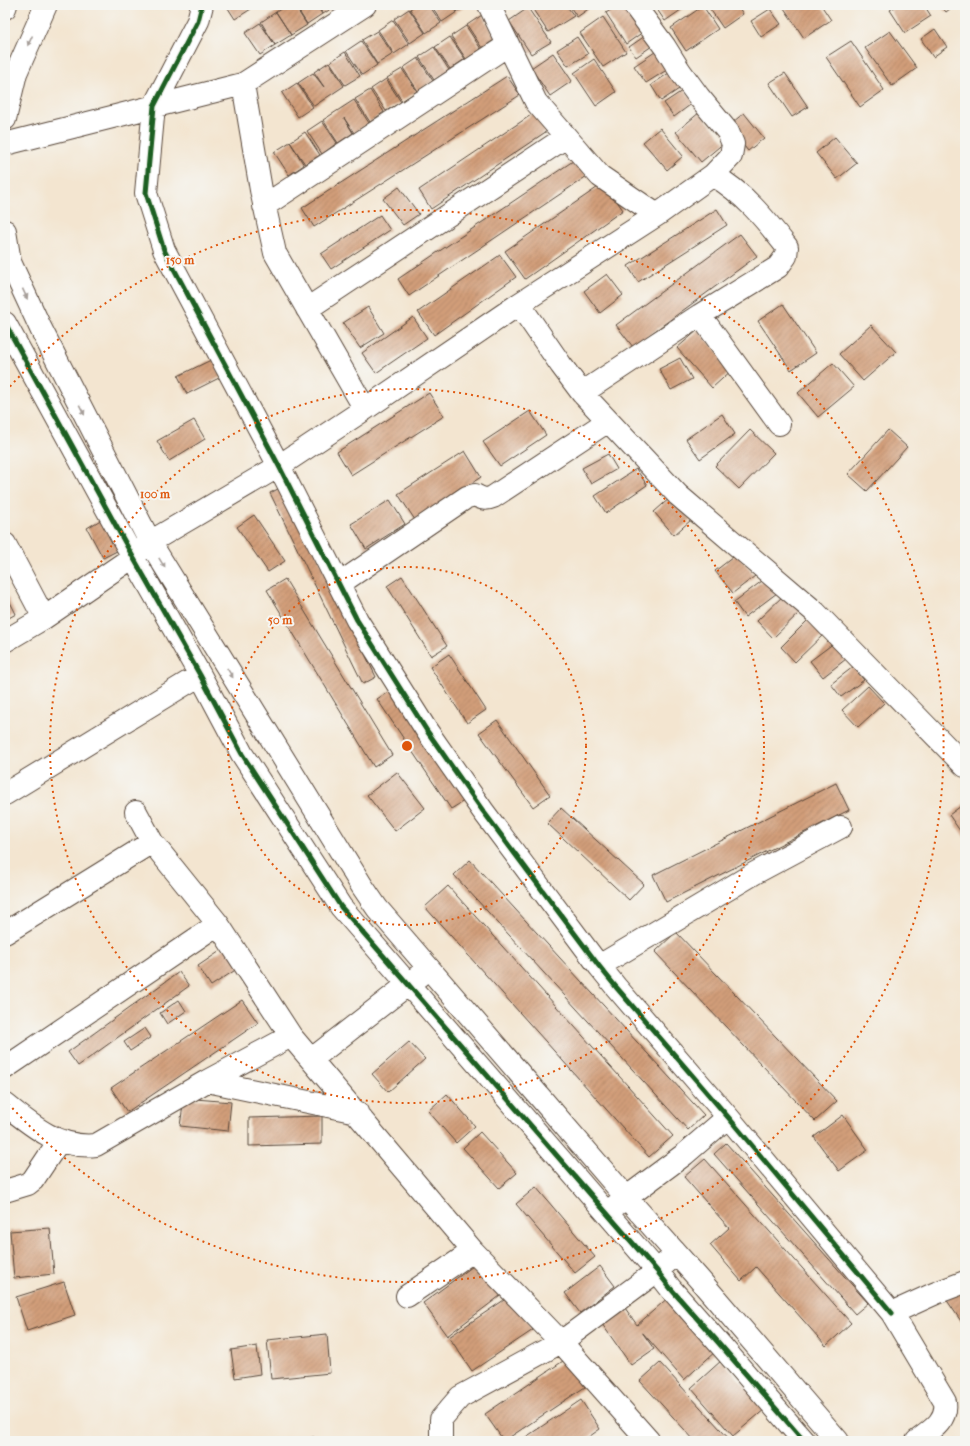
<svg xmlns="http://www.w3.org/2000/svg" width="970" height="1446" font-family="'IM FELL French Canon',serif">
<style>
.building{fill:url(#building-hatch)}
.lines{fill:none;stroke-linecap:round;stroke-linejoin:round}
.minor-casing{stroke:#574639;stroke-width:24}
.minor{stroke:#fff;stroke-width:22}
.cycleway-casing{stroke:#f6f6f2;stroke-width:8}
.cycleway{stroke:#1b5e20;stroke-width:5}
.oneway{fill:#a79f9a}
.ring{fill:none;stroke:#df570d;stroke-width:2;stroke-dasharray:2 4}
.centre{fill:#df570d;stroke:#f6f6f2;stroke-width:2}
.ring-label{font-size:12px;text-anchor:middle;font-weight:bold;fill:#df570d;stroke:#f6f6f2;stroke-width:4;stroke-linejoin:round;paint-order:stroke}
</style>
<defs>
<pattern id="building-hatch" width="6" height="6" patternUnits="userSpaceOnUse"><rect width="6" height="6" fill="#d29e79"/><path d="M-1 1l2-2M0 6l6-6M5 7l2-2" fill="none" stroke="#ac8163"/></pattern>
</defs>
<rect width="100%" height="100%" fill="#f6f6f2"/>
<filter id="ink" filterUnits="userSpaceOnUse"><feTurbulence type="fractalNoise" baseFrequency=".025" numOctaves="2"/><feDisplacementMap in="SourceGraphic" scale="8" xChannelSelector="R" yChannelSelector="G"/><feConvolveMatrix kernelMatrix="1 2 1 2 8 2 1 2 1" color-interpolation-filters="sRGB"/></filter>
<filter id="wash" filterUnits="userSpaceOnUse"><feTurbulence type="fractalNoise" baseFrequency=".012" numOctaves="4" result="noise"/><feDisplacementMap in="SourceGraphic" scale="16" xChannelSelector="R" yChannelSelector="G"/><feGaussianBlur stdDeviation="0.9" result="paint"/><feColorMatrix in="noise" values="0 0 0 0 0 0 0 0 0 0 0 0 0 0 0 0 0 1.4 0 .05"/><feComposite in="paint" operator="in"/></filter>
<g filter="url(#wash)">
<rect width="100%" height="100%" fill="#f3e5d0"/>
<g id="blocks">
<path class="building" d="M226 5H248L251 9 235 19Z
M287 5H294L307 25 291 35 276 12Z
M295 5H316L322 14 307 24Z
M317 5H337L323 14Z
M416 5H429L441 23 426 33 410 9Z
M431 5H452L457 12 442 22Z
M454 5H467L458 11Z
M530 5H566L574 16 548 32Z
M569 5H594L577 17Z
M618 5H625L643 32 626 44 606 13Z
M654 5H688L665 21Z
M709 5H737L743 14 723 28 708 6Z
M782 5H821L831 20 804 38Z
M898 5H924L931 16 905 33 890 10Z
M940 5H955L946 12Z
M703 6 718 29 686 51 671 28Z
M528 8 551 42 531 54 509 21Z
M409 9 425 33 410 43 394 19Z
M770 9 781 24 761 37 751 21Z
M276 12 291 35 275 45 261 22Z
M482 15 497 38 482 48 467 25Z
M603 17 626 52 603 67 580 33Z
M393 20 409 44 394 54 378 30Z
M260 23 275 45 260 55 245 33Z
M466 26 481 49 466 59 451 36Z
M935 29 947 47 933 57 921 39Z
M377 31 393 54 377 64 362 40Z
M890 31 917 68 892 86 865 48Z
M645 36 652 46 636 57 629 47Z
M450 37 465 59 450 69 435 47Z
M577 37 588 54 568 66 557 50Z
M361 41 377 65 362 75 346 51Z
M851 41 884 90 860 107 826 57Z
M434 47 449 70 434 80 419 57Z
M661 48 673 66 646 83 634 66Z
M345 52 360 76 345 85 330 62Z
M553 53 572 81 550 96 531 68Z
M418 58 433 81 418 91 403 68Z
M594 59 616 92 596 106 574 73Z
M329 62 344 86 314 106 298 83 313 73 324 87 314 72Z
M402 69 417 91 402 101 387 78Z
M672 71 682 87 661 101 651 85Z
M785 73 808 107 792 117 769 83Z
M507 76 520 95 314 227 302 208Z
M386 79 401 102 386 111 371 89Z
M297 83 313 107 298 117 282 93Z
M685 89 694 102 674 117 664 103Z
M370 90 384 112 370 122 355 99Z
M354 100 369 123 354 133 344 118 353 133 338 143 323 120Z
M700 112 725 142 701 162 676 132Z
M534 113 547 131 431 209 419 190Z
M744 113 764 138 748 151 728 126Z
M322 121 337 143 322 154 307 131Z
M660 128 683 156 667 170 643 142Z
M305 132 320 155 305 164 290 142Z
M835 137 857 163 837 179 816 153Z
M290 142 304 165 289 175 274 152Z
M576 159 587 176 409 296 398 279Z
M604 183 623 210 525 279 505 251Z
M399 187 419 214 403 225 383 199Z
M717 209 727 225 638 282 628 266Z
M380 215 390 230 331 269 321 254Z
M740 234 757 256 633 347 616 325Z
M500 255 516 277 434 335 418 312Z
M607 274 623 295 600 313 584 291Z
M783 304 816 353 791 370 758 321Z
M368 307 384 333 360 348 343 323Z
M413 317 427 338 376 373 362 353Z
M871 325 896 352 863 381 839 354Z
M698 330 733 369 712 388 677 348Z
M680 358 692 379 671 390 659 369Z
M213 359 221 377 187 394 178 376Z
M833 363 854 387 818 417 798 393Z
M429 393 444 416 351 475 337 452Z
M530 411 546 435 500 466 483 442Z
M722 414 735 434 700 459 686 439Z
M194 420 205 439 169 461 157 441Z
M750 430 774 453 739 489 715 466Z
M888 430 907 447 867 491 848 474Z
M465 451 481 477 415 520 398 494Z
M608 454 617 469 591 484 582 468Z
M636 469 647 485 606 513 595 496Z
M284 486 376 677 363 684 270 493Z
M671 497 691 520 674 535 654 512Z
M390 500 405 524 366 549 351 524Z
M254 515 285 561 268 572 237 527Z
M104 518 121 549 103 558 87 528Z
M737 554 755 576 733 593 715 571Z
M402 576 447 646 431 656 387 586Z
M766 578 777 593 745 617 734 602Z
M285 579 392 755 374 767 267 590Z
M786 593 802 610 773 638 757 621Z
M8 598 16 614 5 620V600Z
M810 618 825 633 795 662 781 647Z
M834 643 846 659 823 677 810 661Z
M449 654 486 710 467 723 430 667Z
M853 667 864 680 841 697 831 684Z
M868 686 884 703 858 727 842 710Z
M393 689 467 799 451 809 377 699Z
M497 720 550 795 533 807 479 733Z
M397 772 425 808 395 831 367 795Z
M836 783 849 810 666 902 653 875Z
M965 803V838L949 815Z
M561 808 644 884 629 900 547 823Z
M470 860 704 1115 688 1130 454 875Z
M448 886 673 1136 649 1157 425 907Z
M676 932 837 1101 815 1121 655 952Z
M229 945 243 965 211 986 198 966Z
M179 972 189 986 78 1066 68 1052Z
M179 1000 186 1011 167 1024 160 1013Z
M242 1000 258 1023 127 1112 111 1088Z
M145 1028 151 1037 130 1051 124 1042Z
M409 1042 425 1059 388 1092 372 1074Z
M447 1094 475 1126 456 1143 428 1111Z
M184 1098 231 1102 228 1131 180 1126Z
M843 1115 868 1150 839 1171 814 1137Z
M322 1116V1144L249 1146V1118Z
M480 1132 517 1173 499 1188 463 1148Z
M726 1143 868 1303 855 1314 714 1154Z
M705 1159 851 1323 826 1346 756 1267 741 1281 710 1245 729 1228 684 1177Z
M536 1187 595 1257 575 1273 516 1204Z
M50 1228 54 1274 14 1278 10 1231Z
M480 1261 504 1293 447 1336 423 1303Z
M600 1266 615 1286 580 1313 565 1293Z
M64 1282 75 1315 27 1331 16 1297Z
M965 1286V1327L946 1299Z
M510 1296 533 1330 472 1371 449 1337Z
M670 1296 717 1350 684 1380 642 1332 654 1349 631 1365 602 1324 625 1308 637 1325Z
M327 1334 330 1373 271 1379 267 1340Z
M257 1346 260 1374 235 1378 231 1350Z
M566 1359 585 1387 504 1441 485 1414Z
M722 1360 765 1409 733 1436 691 1388Z
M660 1363 731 1441H695L640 1381Z
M581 1400 600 1429 583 1441H520Z
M314 1437 315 1441H294V1440Z"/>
</g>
</g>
<g filter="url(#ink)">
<use href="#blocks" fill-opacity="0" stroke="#574639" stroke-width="1"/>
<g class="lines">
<defs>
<path id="minor" d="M202 5 198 21 154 106 146 193 164 250 279 466 357 620 427 731 483 811 599 966 616 987 728 1117 892 1313
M489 5 536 102 600 176 657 215
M634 5 665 47 680 71 699 97 728 132 733 144 731 156 713 175
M5 8 6 5
M243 84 261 190 275 253 365 409
M5 119 16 73 46 5
M5 144 243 84 365 5
M264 206 508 45
M5 231 10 262 41 329 150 542 362 886 377 908 626 1197 699 1279 838 1441
M307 309 566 137
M700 315 779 424
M5 323 133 557 200 675 242 754 341 907 657 1271 671 1289 717 1341 804 1441
M582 393 678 495 815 612 965 766
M5 544 44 618
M339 584 467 497 475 495C482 499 486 500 493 497L608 421
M5 641 44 618 133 557 150 542 279 466 365 409 519 304 657 215 713 175C744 193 765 219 787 247L786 256 778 267 700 315 582 393 561 365 519 304
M5 794 200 675
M136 812 152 842 218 924 291 1036 473 1251 561 1342 649 1441
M5 933 152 842
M599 966 755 873 841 827
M312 1059 420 975
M5 1068 218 924
M207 1081 357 1112
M5 1104C32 1126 59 1149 96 1145L207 1081 291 1036
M5 1191 28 1184 33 1180 59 1141
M615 1206 685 1154 728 1117
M407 1296 473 1251
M441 1441V1419L460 1397 561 1342 657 1271 667 1262
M917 1441C930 1431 948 1421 945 1402L892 1313 936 1293 965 1282"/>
</defs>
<use href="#minor" class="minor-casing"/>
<use href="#minor" class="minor"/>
<defs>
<path id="cycleway" d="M202 5 198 21 154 106 146 193 164 250 279 466 357 620 427 731 483 811 599 966 616 987 728 1117 892 1313
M5 323 133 557 200 675 242 754 341 907 657 1271 671 1289 717 1341 804 1441"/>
</defs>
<use href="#cycleway" class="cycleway-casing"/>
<use href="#cycleway" class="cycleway"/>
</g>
<defs><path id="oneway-solid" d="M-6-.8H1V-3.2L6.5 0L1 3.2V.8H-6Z"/></defs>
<g class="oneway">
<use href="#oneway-solid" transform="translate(30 41) rotate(114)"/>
<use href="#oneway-solid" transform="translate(25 294) rotate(65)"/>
<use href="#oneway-solid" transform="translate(82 410) rotate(63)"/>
<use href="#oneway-solid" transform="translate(162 563) rotate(58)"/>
<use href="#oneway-solid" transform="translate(230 673) rotate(58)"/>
</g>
</g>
<g class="ring">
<circle cx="407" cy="746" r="179"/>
<circle cx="407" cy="746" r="357"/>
<path d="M6 391A536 536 0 1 1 6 1101"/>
</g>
<circle cx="407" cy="746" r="6" class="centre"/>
<g class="ring-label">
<text x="180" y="264">150 m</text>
<text x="155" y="498">100 m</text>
<text x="280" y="624">50 m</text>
</g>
<rect width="970" height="1446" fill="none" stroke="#f6f6f2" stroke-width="20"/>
</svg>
